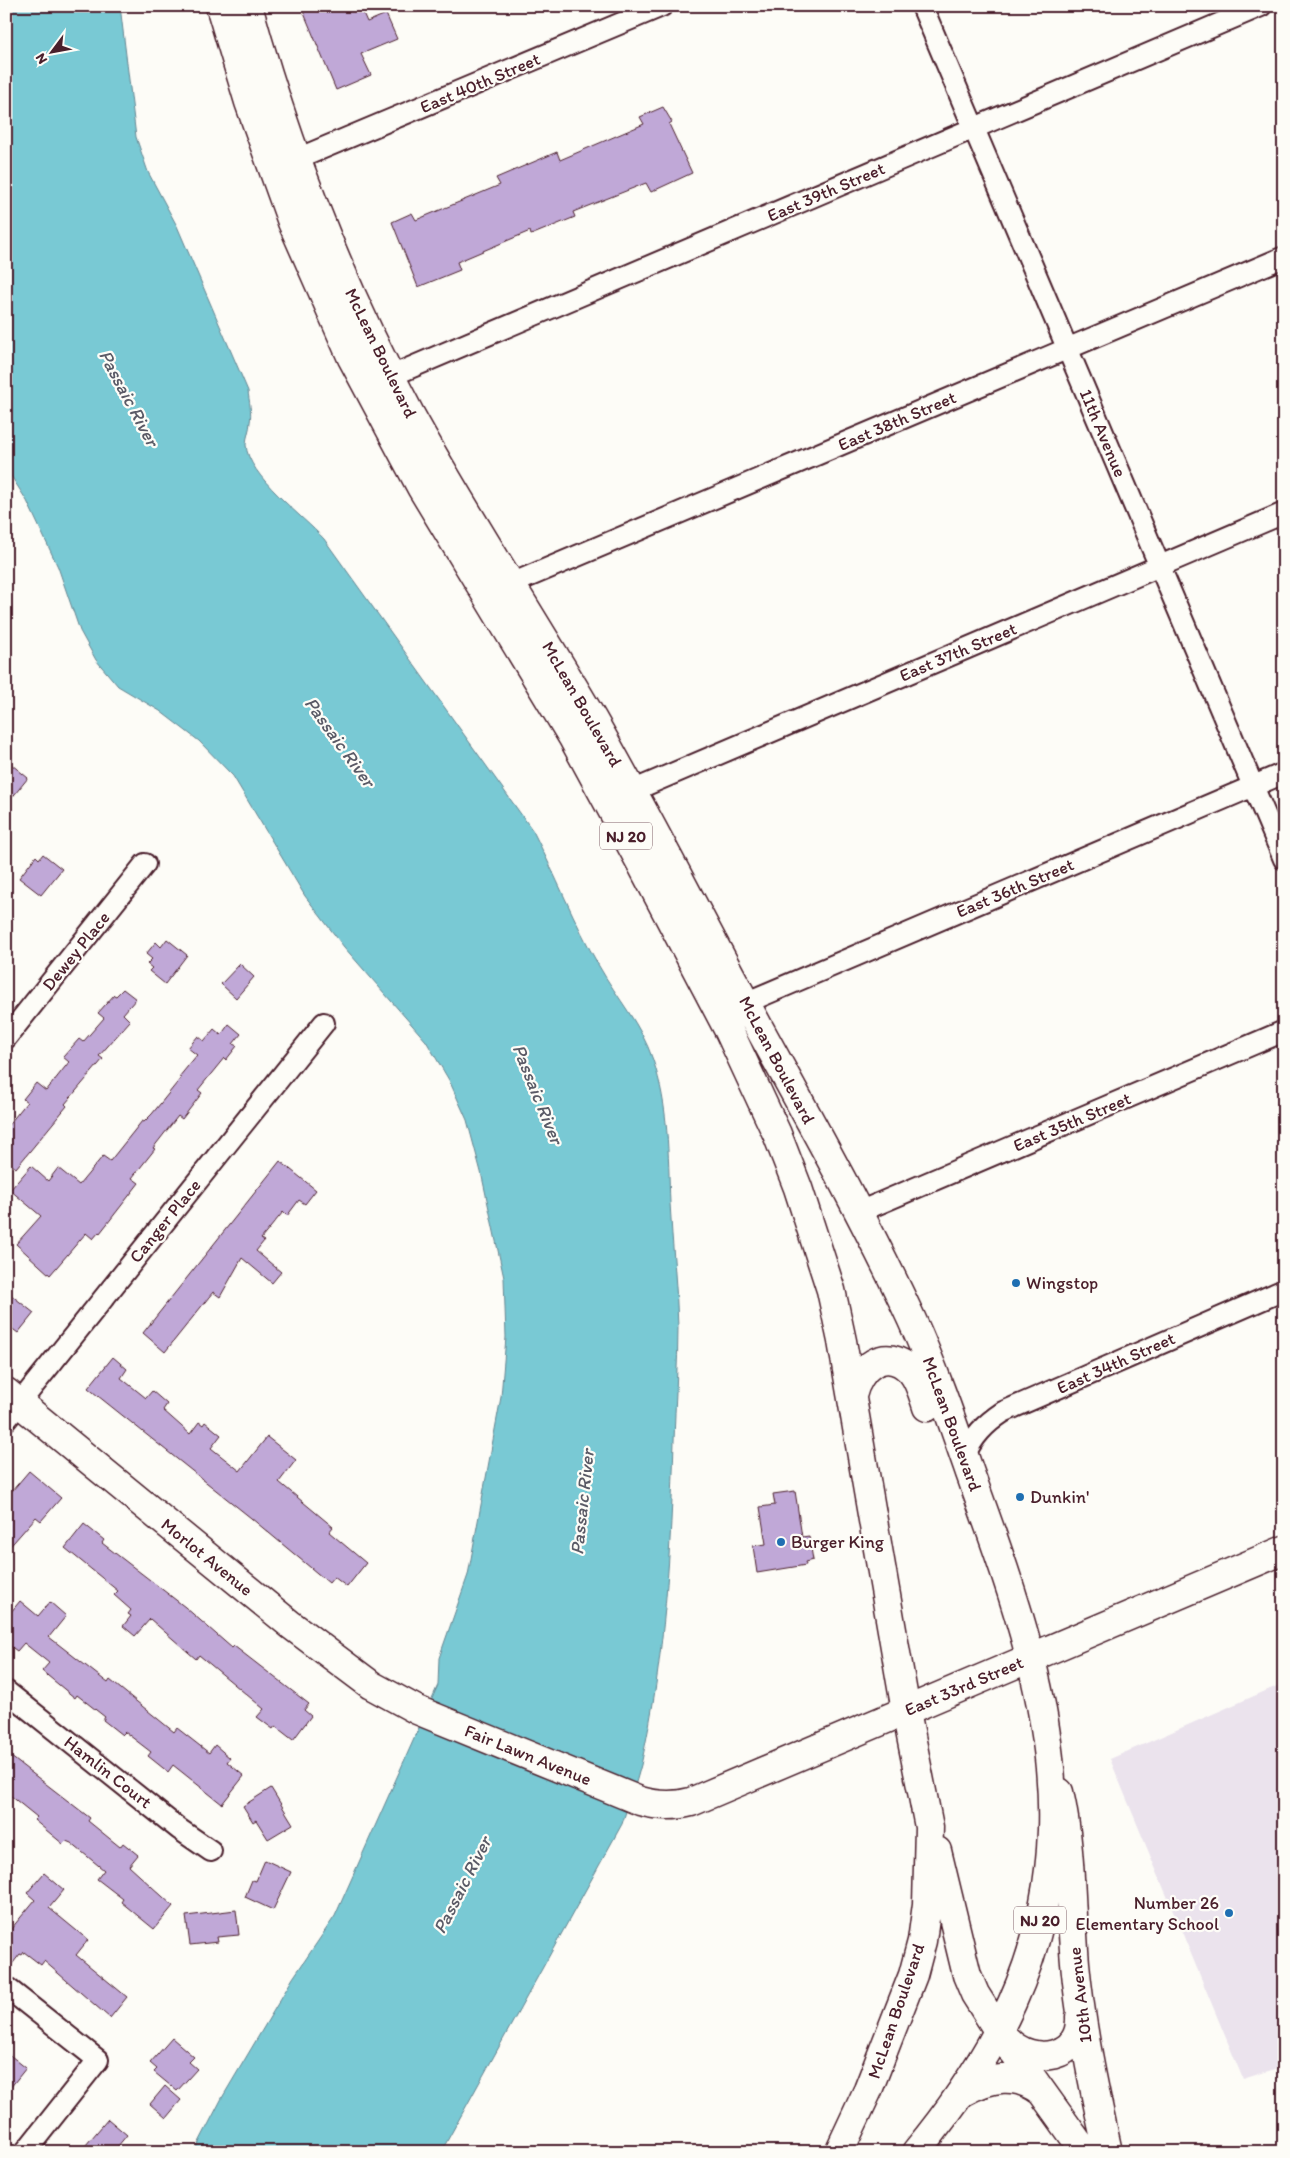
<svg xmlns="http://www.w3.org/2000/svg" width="1290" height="2158" font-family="Itim,sans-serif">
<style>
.built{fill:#ebe3ed}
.water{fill:#79c9d4;stroke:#668590}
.building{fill:#c0a8d7;stroke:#4a1f2b}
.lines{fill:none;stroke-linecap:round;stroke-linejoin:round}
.street-casing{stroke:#4a1f2b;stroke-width:24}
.secondary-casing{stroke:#4a1f2b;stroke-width:31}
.primary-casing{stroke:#4a1f2b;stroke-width:31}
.street{stroke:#fdfcf7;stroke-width:20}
.secondary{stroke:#fdfcf7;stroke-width:28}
.primary{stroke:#fdfcf7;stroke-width:28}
.poi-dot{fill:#1f6fb2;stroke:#fdfcf7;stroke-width:2}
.labels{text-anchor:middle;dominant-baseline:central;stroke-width:4.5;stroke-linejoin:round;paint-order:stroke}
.shield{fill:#fdfcf7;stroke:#806168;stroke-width:1}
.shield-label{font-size:16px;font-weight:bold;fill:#4a1f2b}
.street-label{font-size:18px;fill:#4a1f2b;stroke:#fdfcf7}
.poi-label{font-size:18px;fill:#4a1f2b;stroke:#fdfcf7;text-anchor:start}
.water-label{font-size:19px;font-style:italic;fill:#5a5a66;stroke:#fdfcf7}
</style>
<rect width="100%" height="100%" fill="#fdfcf7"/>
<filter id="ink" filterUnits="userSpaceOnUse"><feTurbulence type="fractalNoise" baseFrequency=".02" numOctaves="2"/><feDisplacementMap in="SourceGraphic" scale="10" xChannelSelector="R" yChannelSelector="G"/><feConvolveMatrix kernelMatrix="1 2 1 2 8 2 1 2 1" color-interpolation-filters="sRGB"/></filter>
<g filter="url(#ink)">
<path class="built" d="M1284 1683V2066L1243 2079 1110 1759Z"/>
<path class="water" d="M6 6H120L136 137 148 172 177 226 248 391C249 401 252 412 250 422 250 429 246 437 246 445 248 476 303 516 324 539L533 831C556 876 574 922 599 966 617 998 641 1024 653 1060 669 1107 668 1154 670 1203 672 1244 677 1285 678 1327 678 1365 675 1403 674 1441 671 1549 665 1659 641 1765 636 1785 628 1804 622 1824L441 2152H194L222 2098 293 1978 335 1916 438 1685 439 1658 468 1575 501 1397 506 1337 504 1278 481 1172 467 1120 449 1080 426 1041 344 947 305 896 233 776 199 741 160 711 118 686 96 660 80 631 58 567 27 501 6 468Z"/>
<path class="building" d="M301 6H360L367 22 386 14 397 39 361 54 371 75 336 90Z
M663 107 672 122 669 124 692 173 651 192 646 183 573 212 575 217 531 235 530 231 457 262 460 270 418 287 392 222 412 213 416 220 500 185 496 178 557 152 560 160 644 124 640 117Z
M6 760 28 778 6 805Z
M43 854 62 869 41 895 19 878 36 856 39 859Z
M167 939 187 955 165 984 149 971 152 968 147 964 152 959 146 954 156 942 161 947Z
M240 964 254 977 236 998 221 984Z
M123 989 136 999 123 1014 130 1021 99 1056 103 1059 65 1104 67 1106 16 1168 6 1161V1128L27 1102 23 1099 36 1083 46 1091 69 1062 63 1057 79 1039 83 1042 104 1018 98 1013 114 995 116 996Z
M229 1024 241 1034 233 1044 237 1046 226 1060 224 1058 198 1090 202 1093 182 1119 178 1116 153 1148 155 1149 132 1178 139 1183 100 1233 99 1232 93 1239 86 1233 50 1275 16 1244 41 1216 10 1190 31 1166 48 1181 58 1168 79 1185 103 1156 110 1161 142 1121 144 1122 152 1114 181 1078 179 1077 197 1055 188 1048 198 1036 204 1041 214 1029 221 1035Z
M280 1161 316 1190 305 1204 299 1200 287 1216 283 1212 261 1239 264 1241 256 1251 281 1272 272 1283 242 1258 220 1297 213 1292 165 1352 143 1333Z
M6 1291 34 1313 18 1333 6 1324Z
M113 1357 127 1369 121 1378 146 1398 152 1391 167 1404 163 1410 190 1434 199 1422 203 1425 205 1422 221 1435 211 1448 240 1471 267 1437 296 1460 279 1482 333 1527 329 1532 366 1563 347 1587 334 1577 329 1583 251 1518 88 1388Z
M29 1471 61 1498 41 1521 36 1517 6 1551V1498Z
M795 1491 802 1537 809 1536 813 1560 805 1562 806 1565 757 1573 753 1546 766 1544 760 1507 775 1505 773 1494Z
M84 1524 104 1540 102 1543 185 1607 232 1648 234 1646 309 1704 304 1710 311 1716 293 1740 275 1726 273 1729 257 1717 264 1709 199 1655 196 1659 150 1619 135 1636 123 1626 131 1616 128 1614 131 1610 114 1595 118 1591 65 1548Z
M20 1601 38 1616 50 1602 66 1616 49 1637 108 1683 110 1680 174 1732 177 1728 209 1753 215 1745 230 1758 227 1762 244 1776 222 1804 173 1765 168 1772 148 1756 151 1752 125 1732 122 1735 103 1720 105 1717 77 1695 75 1698 42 1671 49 1663 24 1643 17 1651 6 1643V1618Z
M6 1753 90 1818 88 1821 120 1847 123 1843 138 1855 129 1866 173 1906 154 1929 121 1902 123 1899 97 1879 104 1870 71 1843 66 1841 63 1844 34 1820 37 1817 6 1792Z
M271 1788 293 1824 268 1839 256 1820 253 1822 243 1806Z
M265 1860 291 1872 273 1910 245 1897 252 1880 256 1881Z
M44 1873 64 1890 49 1908 88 1940 76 1955 127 1997 110 2018 44 1961 41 1965 24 1952 22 1955 20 1954 6 1972V1935L35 1900 27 1893Z
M236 1910 239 1935 217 1937 218 1942 190 1945 186 1916Z
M172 2038 194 2057 189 2062 197 2069 177 2091 154 2072 157 2069 150 2063Z
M6 2052 26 2068 6 2093Z
M165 2086 181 2100 166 2118 150 2104Z
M108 2119 127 2135 113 2152H80Z"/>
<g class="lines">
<defs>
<path id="street" d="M922 6 1284 859
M297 159 662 6
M391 376 1261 6
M511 584 1284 257
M632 791 1284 513
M745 1003 1284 773
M6 1038 145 864
M859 1212 1284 1031
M6 1420 324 1023
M964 1457C973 1436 985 1424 1003 1412L1284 1290
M6 1691 179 1829 211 1851
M6 1987 98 2060 25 2152"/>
<path id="secondary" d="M6 1392 291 1625 371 1685 417 1710 640 1801C658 1806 673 1807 691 1802L1284 1550
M1059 1792C1072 1849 1070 1906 1075 1963 1081 2027 1094 2089 1108 2152
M999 2032 1085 2152
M1007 2040C1032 2067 1082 2059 1080 2017
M963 2092C990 2077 1017 2072 1042 2092"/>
<path id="primary" d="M220 6 249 102 292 222 352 358 421 487 573 738 643 867 729 1031 777 1134 798 1188 831 1290 842 1341 906 1711 929 1827 927 1904 922 1941 913 1975 868 2090 839 2152
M248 6C287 147 341 285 410 414 467 518 533 617 593 720 646 813 694 908 745 1002 802 1107 861 1210 911 1318 934 1368 952 1421 970 1473 1011 1587 1056 1707 1052 1830 1048 1957 995 2056 916 2152
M852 1396C858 1368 885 1344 911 1371 919 1380 923 1395 927 1407
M937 1851 967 1975 975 1994 999 2032"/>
</defs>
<use href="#street" class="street-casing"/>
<use href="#secondary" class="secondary-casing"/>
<use href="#primary" class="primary-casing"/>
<use href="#street" class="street"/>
<use href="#secondary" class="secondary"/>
<use href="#primary" class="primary"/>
</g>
</g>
<g class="poi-dot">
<circle cx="1016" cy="1283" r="5"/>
<circle cx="1020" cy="1497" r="5"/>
<circle cx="781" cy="1542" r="5"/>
<circle cx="1229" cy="1913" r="5"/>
</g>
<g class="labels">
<g class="shield">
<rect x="600" y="822.5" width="52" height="27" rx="4"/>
<rect x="1014" y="1906.5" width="52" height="27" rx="4"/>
</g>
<g class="shield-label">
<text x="626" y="836">NJ 20</text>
<text x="1040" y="1920">NJ 20</text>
</g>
<g class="street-label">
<text transform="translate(480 83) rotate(-23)">East 40th Street</text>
<text transform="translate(826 192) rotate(-23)">East 39th Street</text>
<text transform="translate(381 353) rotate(64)">McLean Boulevard</text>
<text transform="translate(897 421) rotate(-23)">East 38th Street</text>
<text transform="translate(1103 433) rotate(67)">11th Avenue</text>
<text transform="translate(958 652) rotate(-23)">East 37th Street</text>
<text transform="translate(582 704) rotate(60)">McLean Boulevard</text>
<text transform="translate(1015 888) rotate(-23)">East 36th Street</text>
<text transform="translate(76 951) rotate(-51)">Dewey Place</text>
<text transform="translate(777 1060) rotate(62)">McLean Boulevard</text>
<text transform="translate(1072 1122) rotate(-23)">East 35th Street</text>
<text transform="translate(165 1221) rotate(-51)">Canger Place</text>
<text transform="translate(1116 1363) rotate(-24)">East 34th Street</text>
<text transform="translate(952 1424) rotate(70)">McLean Boulevard</text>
<text transform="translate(207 1557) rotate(39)">Morlot Avenue</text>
<text transform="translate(964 1686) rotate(-23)">East 33rd Street</text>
<text transform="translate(528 1755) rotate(22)">Fair Lawn Avenue</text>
<text transform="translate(108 1772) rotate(38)">Hamlin Court</text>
<text transform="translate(1080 1995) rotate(-97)">10th Avenue</text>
<text transform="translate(896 2011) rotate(-71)">McLean Boulevard</text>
</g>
<g class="poi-label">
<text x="1026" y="1283">Wingstop</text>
<text x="1030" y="1497">Dunkin'</text>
<text x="791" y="1542">Burger King</text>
<text x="1219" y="1903" text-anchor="end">Number 26<tspan x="1219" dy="21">Elementary School</tspan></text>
</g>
<g class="water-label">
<text transform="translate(129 398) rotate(62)">Passaic River</text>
<text transform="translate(340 742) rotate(54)">Passaic River</text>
<text transform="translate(538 1094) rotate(68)">Passaic River</text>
<text transform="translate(582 1502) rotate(-84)">Passaic River</text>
<text transform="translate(462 1885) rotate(-63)">Passaic River</text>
</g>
</g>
<rect width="1290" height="2158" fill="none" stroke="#fdfcf7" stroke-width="25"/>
<rect x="12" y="12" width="1265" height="2133" fill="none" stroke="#4a1f2b" stroke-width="2" filter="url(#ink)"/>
<g transform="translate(52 52) rotate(238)" stroke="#fdfcf7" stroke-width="4" paint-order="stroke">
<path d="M0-4L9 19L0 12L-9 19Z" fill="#4a1f2b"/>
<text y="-8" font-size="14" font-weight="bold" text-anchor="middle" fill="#4a1f2b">N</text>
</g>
</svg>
